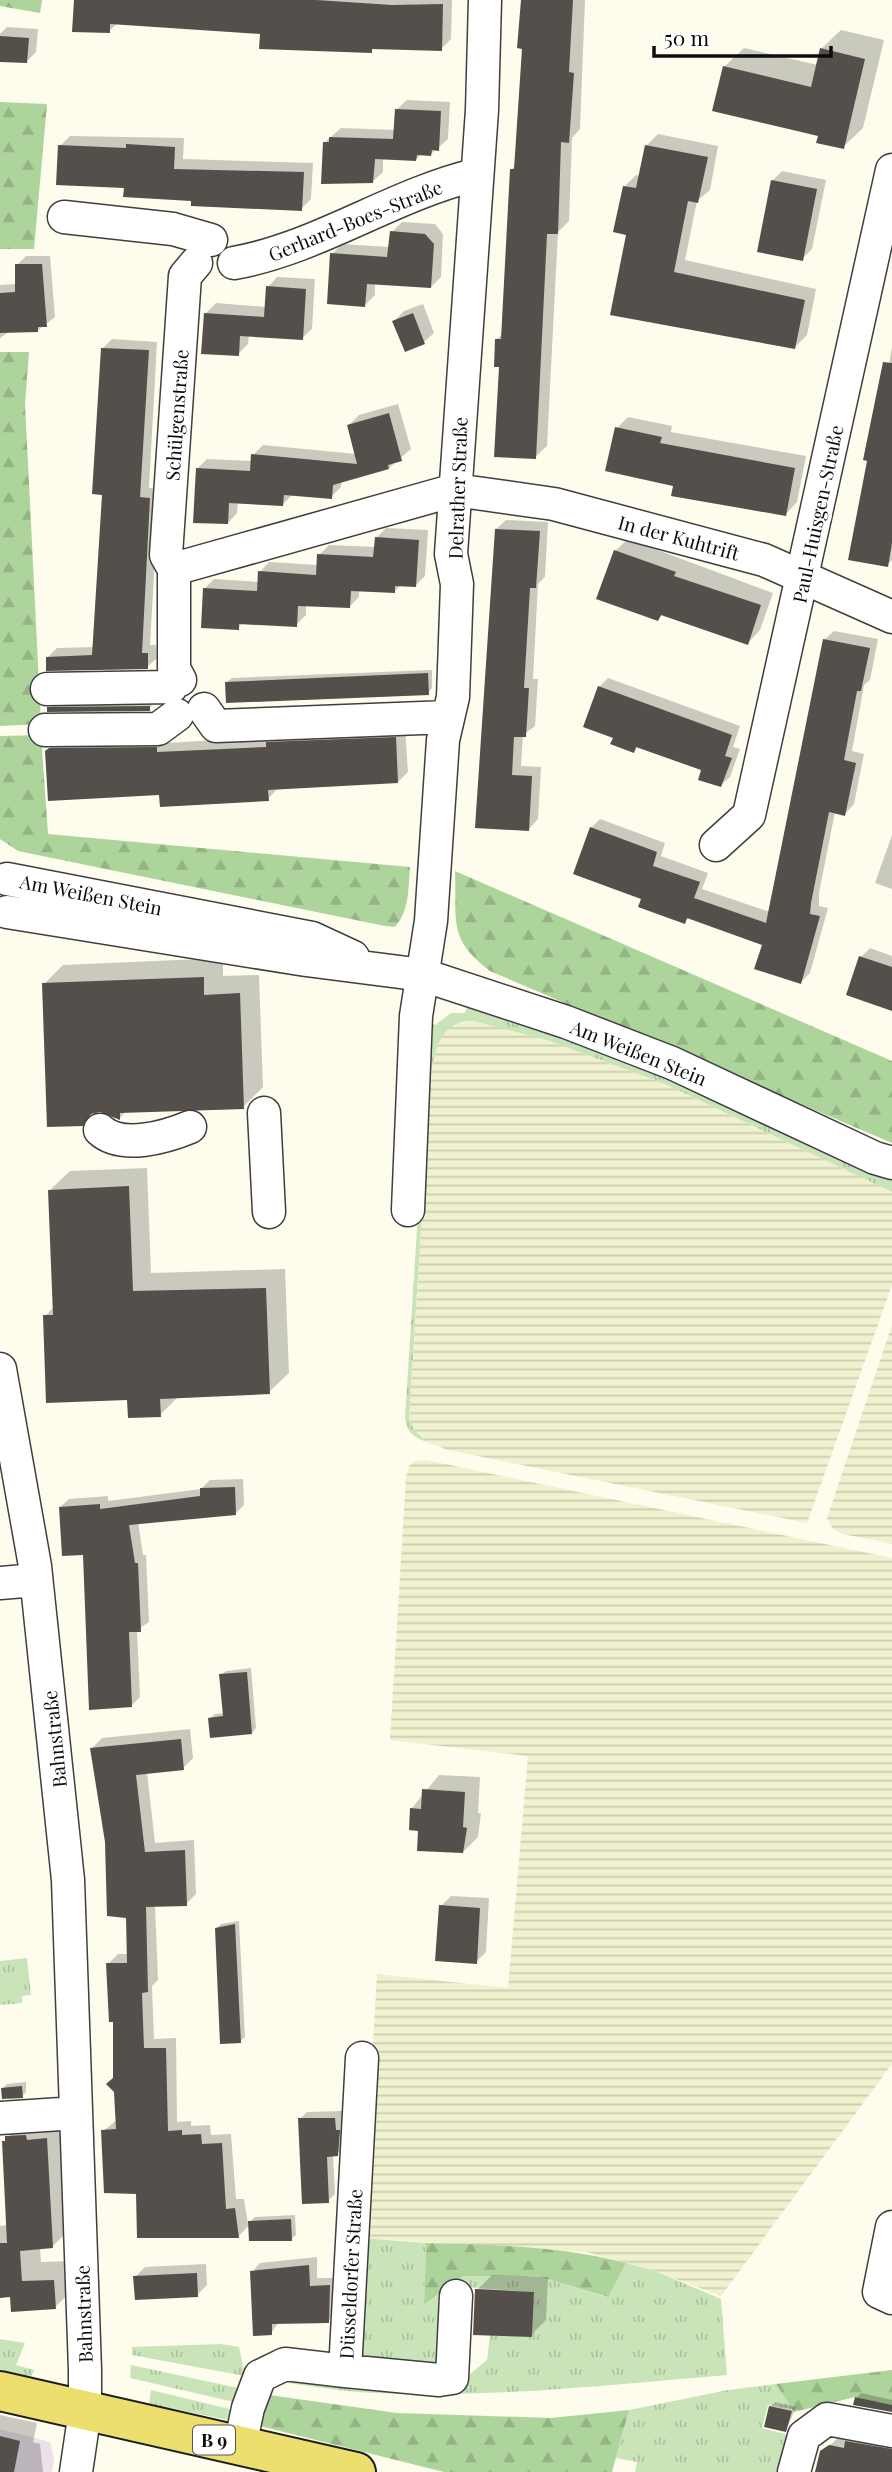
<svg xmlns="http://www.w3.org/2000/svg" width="892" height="2472" font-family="'Playfair Display',serif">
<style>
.industrial{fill:#eae1ea}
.farmland{fill:url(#farmland-rules)}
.grass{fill:url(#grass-tufts)}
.forest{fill:url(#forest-firs)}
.shadow{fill:#0003}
.building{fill:#544f4a}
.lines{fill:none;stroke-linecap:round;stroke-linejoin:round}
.minor-casing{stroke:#3f3f3f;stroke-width:35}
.major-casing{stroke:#1d1d1d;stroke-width:42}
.minor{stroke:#fff;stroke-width:32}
.major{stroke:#ecdf6e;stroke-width:38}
.labels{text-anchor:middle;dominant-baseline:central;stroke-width:7;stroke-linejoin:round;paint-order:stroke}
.shield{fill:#fff;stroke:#555;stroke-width:2}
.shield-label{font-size:18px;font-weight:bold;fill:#0c0c0c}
.street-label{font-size:19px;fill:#0c0c0c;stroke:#fff}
</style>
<defs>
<pattern id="farmland-rules" width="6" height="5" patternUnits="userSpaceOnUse" patternTransform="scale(1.75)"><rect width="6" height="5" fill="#eff1cf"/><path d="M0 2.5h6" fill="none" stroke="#cccdb1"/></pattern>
<pattern id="grass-tufts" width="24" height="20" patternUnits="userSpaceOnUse" patternTransform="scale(1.75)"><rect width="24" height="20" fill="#cae4ba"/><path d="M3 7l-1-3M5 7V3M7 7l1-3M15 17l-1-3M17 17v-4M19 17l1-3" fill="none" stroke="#acc29f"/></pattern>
<pattern id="forest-firs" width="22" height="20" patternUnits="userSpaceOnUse" patternTransform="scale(1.75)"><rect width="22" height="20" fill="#acd49b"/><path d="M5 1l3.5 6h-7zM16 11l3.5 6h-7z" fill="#93b584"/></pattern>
</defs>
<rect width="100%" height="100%" fill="#fdfced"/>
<path class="industrial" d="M0 2429 50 2442 54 2458 52 2472H0Z"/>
<path class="farmland" d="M470 1019 547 1040 665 1084 892 1192V1285L807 1523 448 1450 427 1442 414 1430 409 1418 431 1072 436 1048 445 1029 455 1022Z
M892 1325V1544L843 1534 833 1529 827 1518Z
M426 1460 892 1558V2064L721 2296 655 2271 586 2252 362 2238 377 1974 508 1988 528 1756 390 1740 406 1477 409 1466 415 1461Z"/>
<path class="grass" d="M467 1007 606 1051 892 1176V1192L665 1084 547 1040 470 1020C441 1024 436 1046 431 1072L409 1418 414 1430 427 1442C413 1437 408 1433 405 1418L430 1023 435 1025 451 1013H465Z
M27 1958 31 1995 22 1996V2003L0 2005V1961Z
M362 2238 426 2243 424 2305 438 2295V2304L445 2306 442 2369 354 2364Z
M626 2263 655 2271 721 2299 727 2375C610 2385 493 2398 376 2393 344 2392 312 2386 280 2382L284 2375 464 2379 487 2360 490 2335 532 2337 534 2292 450 2286 463 2276H537L607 2297Z
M0 2339 25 2343 16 2365 34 2370 31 2377 0 2371Z
M221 2344 239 2347 245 2376 132 2355V2347Z
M131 2365 243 2389 234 2402 130 2378Z
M776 2384 792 2409 768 2405 762 2428 789 2435 781 2472H635L637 2462 616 2458 629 2410 728 2390Z
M151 2390 234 2410 228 2420 149 2404Z"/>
<path class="forest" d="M0 0H42L40 13 0 6Z
M0 102 47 104 34 249H0Z
M0 352H29L25 404 41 724 0 726Z
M41 735 48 834 410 867C408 889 410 909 395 927L385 926 18 851 0 839V736Z
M455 871 892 1061V1143L490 971C447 938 457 921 455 871Z
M426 2243C494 2245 560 2246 626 2263L608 2297 537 2276H463L424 2305Z
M892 2370V2405L855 2397 794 2412 776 2384Z
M262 2394 397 2413 551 2418 629 2410 612 2472H444L256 2425Z"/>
<path class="shadow" d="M75 0H452L451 39 441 49 375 47 371 51 262 33 118 23 109 31Z
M522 0H585L580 129 572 138 569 221 558 232 547 446 535 457 501 365 497 339 503 333 511 170 516 165 524 47Z
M7 27 38 29 36 52 26 62 0 60V34Z
M841 30 884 40 863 128 843 147 724 67 744 48 818 65 821 49Z
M407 100 450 102 448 139 431 154 422 153 416 160 383 158V172L373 181 325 142 341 128 396 130 397 109Z
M658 134 718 146 710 190 697 201 685 260 816 289 807 335 795 347 612 314 628 233 624 187 636 175 640 176 646 146Z
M70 136 184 138 183 159 313 163 311 199 301 209 193 199 60 146Z
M782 171 826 180 812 249 802 259 772 181Z
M402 222 435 224 443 234 441 277 431 287 375 283V295L365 305 332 254 342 244 390 247 392 232Z
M26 256H50L55 317 37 331H10L0 338V285L17 284V265Z
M277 277 315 279 312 329 302 338 249 335 248 344 238 354 206 313 216 303 266 307 268 287Z
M423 304 434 333 424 342 394 321 404 311Z
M112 339 157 342 149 488 159 489 150 645H156L157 658 147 667 47 658 57 648 95 647 103 493V348Z
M892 347V560L887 565 886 380Z
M398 404 411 449 389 468 342 481 341 487 331 497 293 494 282 505 238 502 237 513 228 523 197 469 207 459 252 461 253 455 263 445 356 454 349 425 359 415Z
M628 417 672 426 671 432 806 456 797 502 786 514 675 484 617 428Z
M506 520 548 522 545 577 538 584 533 679H538L535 726 523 735 521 766 541 767 538 819 529 829 477 826 496 529Z
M386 528 428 530 425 576 415 586 401 585 394 592 359 590V597L349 607 306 604V615L296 625 244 622 238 628 204 589 214 579 259 582 260 572 269 562 318 565 319 555 329 545 376 547V538Z
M628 539 773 593 760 630 748 643 663 614 658 619 615 551Z
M834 631 878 639 870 680 864 685 852 751 864 754 854 804 845 814 835 812 819 893V906L828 908 810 973 801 982 764 944 690 917 684 922 643 898 591 828 600 819 665 843 661 856 708 873 702 889 770 912 824 640Z
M432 670V688L428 693 227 682 232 678Z
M608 678 740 726 733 747 740 749 730 777 721 785 703 769 639 746 634 751 615 737 599 687Z
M154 702 149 709 49 708 54 704Z
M405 728 408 772 398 782 278 788 268 799 161 793 47 751 57 741 166 738 167 743Z
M892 835V889L875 883Z
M870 948 892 956V1009L861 957Z
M223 958V976L259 975 263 1087 243 1107 126 1111 120 1118 101 1110 82 1124 44 984 63 965Z
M147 1168 151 1273 285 1269 289 1373 269 1392 179 1396 160 1415 129 1398 45 1316 55 1306 50 1190 70 1171Z
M243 1479 244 1505 236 1513 138 1522 143 1555H146L149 1622 137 1630 140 1697 132 1705 84 1553 60 1507 69 1499 108 1496V1501L201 1489 210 1480Z
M251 1668 256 1728 252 1733 210 1718 215 1714 225 1713 221 1675 226 1671Z
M190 1729 193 1758 183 1768 147 1772 155 1843 194 1840 196 1894 186 1904 155 1905 158 1980 152 1986 154 2039 176 2038 177 2122 191 2121V2126L210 2125 211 2135 231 2134 236 2199H244L248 2224 255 2217 295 2215 296 2235 291 2239 250 2224 238 2237 138 2192 103 2131 117 2120 115 2020 108 1964 118 1954H128V1916L107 1842 92 1748 102 1738Z
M439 1775 480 1777 478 1813H481L478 1837 463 1852 420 1829 412 1808Z
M451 1896 489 1898 486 1952 476 1962 441 1906Z
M239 1921 245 2037 240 2041 216 1929 221 1924Z
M26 2082V2092L22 2096 2 2089 7 2084Z
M342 2111 343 2124H346L345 2148 333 2155 335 2194 328 2201 300 2119 307 2112Z
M26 2117 66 2120 72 2227 52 2247 40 2248 41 2262 73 2261 75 2288 55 2307 12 2295 0 2296V2226L8 2225 4 2142Z
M317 2257V2278H338L337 2313 328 2321 279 2322 271 2333 252 2272 260 2263Z
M206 2264 207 2285 197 2295 135 2277 145 2267Z
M492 2275 548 2277 546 2320 531 2335 477 2290Z
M861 2393 892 2400V2411L857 2397Z
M775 2402 796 2407 786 2430 770 2407Z
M0 2415 37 2423 33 2442 40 2444 43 2472H0Z
M855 2434 892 2441V2472H817L822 2452 838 2438 849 2440Z"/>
<path class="building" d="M74 0H316L392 5 443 4 442 51 372 49V53L259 49 260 34 110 24V33L72 32Z
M521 0H573L569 72 574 73 569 143 561 142 558 234H547L536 459 494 457 499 367H494L495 339H501L510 169H514L522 49 517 48Z
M0 36 29 38 27 63 0 62Z
M820 48 865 59 844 149 816 143 818 136 712 111 723 66 811 87Z
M395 109 441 111 439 151 432 150 431 156 417 155 416 161 375 159 373 183 321 184 323 142H329V137L393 139Z
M126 144 175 147 174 169 304 172 302 211 191 206V201L123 197 124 188 56 185 58 145 126 148Z
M645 145 708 157 698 203 688 201 674 272 805 300 795 349 610 315 626 235 613 232 623 186 636 188Z
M771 180 817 189 803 261 757 252Z
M390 231 425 234 434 244 431 288 367 284 365 307 327 304 330 253 387 257Z
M15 264H42L47 327H38V332L0 333V293L15 292Z
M266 286 306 289 303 340 240 336 239 356 201 354 204 313 264 317Z
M413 313 425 344 405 352 392 321Z
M101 348 149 350 140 497 150 498 142 653H148V669L46 671V657L92 655 102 495 92 494Z
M883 362 892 363V543L888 567 848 560 867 461 863 460Z
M389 413 402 461 388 465 389 469 333 485 332 499 284 495 283 506 229 503 228 524 193 523 196 468 250 471 251 454 357 464 347 425Z
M615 427 662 437 660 443 795 468 786 516 671 496 673 486 605 471Z
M495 529 540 531 536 588H530L524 688H529L526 737H514L512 775 532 776 529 831 475 828Z
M375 537 419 540 416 587 395 586V593L351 591 350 608 298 606 297 627 239 624V630L201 628 203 588 257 591 258 571 316 575 317 554 373 557Z
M614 550 676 572 674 576 761 605 748 645 661 615 658 621 596 599Z
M823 639 870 648 861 691H857L844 760 856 763 845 816 829 812 811 903 810 914 820 916 801 984 754 969 762 945 687 918 685 924 638 907 641 899 573 874 590 827 657 852 653 866 700 882 694 898 766 923Z
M428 673 429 695 226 703 225 682Z
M598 686 732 735 725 756 732 758 721 787 698 780 701 770 636 747 634 753 610 744 613 738 583 727Z
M150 706V711L47 712V707Z
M396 737 398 783 268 790 269 801 160 807 159 795 48 801 45 751 49 748 157 747V752L266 747V742Z
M859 956 892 967V1011L846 995Z
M204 977V995L240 993 244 1109 120 1113V1120L100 1112 91 1114 83 1126 47 1127 42 983Z
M129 1186 133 1291 266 1288 270 1394 160 1399 161 1417 128 1418 127 1400 46 1403 43 1315H53L48 1190Z
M235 1487 236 1515 129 1525 135 1563H138L141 1632H129L132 1707 89 1710 83 1555 62 1556 59 1507 100 1504V1509L200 1496V1488Z
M247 1672 252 1734 210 1738 208 1718 223 1716 219 1674Z
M181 1739 184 1770 136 1775 145 1852 185 1850 187 1906 146 1907 148 1992 142 1993 144 2048H166L168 2131 182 2130V2135L201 2134 202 2144 222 2143 226 2209 235 2208 239 2238H137L136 2194 104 2193 101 2130 116 2129 114 2092 106 2084 113 2078V2022H109L106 1963H127L126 1918 107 1916 105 1842 90 1748Z
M422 1789 465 1792 463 1827 467 1828 463 1853 417 1851 418 1831 409 1830 410 1808 421 1809Z
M439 1905 480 1908 477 1964 435 1961Z
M235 1924 241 2043 220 2044 215 1928Z
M22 2086 23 2098 2 2099 1 2088Z
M298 2118H335L336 2130H340L338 2156 327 2157 329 2203 302 2204Z
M26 2135 27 2140 47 2138 53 2248 20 2251 22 2281 54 2280 56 2309 11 2312 10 2297 0 2298V2243H7L2 2141H5V2136Z
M291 2219 292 2241H249L248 2221Z
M309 2265 310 2286 330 2285 329 2323 272 2324V2335L253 2336 250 2271Z
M197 2273 198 2297 135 2300 133 2276Z
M475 2289 534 2292 532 2337 473 2335Z
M855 2397 892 2405V2412L853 2405Z
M769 2406 792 2411 786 2432 764 2427Z
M0 2436 20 2441 14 2472H0Z
M845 2441 892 2449V2472H815L820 2451 829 2445 844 2448Z"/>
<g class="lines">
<defs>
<path id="minor" d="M64 217 173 229 211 240
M234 263C318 248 392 195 475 175
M174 569 455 490 554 504 764 560 892 617
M180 680 174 669V569L166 555 185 276 196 263
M47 689 171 687
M204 709 216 726 448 717
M45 730 158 729 177 715
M716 845 749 815 892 170
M7 879 312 938 353 957
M7 912 306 960 423 975 566 1022 672 1063 875 1158 892 1163
M264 1113 269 1212
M100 1130C122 1150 166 1137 190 1127
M408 1210 416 1016 431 921 443 740 453 697 457 584 451 554 482 110 485 0
M0 1369 35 1566 68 1880 85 2370V2411L76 2472
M0 1583 36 1580
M0 2118 76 2113
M892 2227 879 2292 892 2298
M345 2371 439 2380 452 2378 456 2296
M240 2446 248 2408 260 2376 285 2364 345 2371 362 2058
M794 2472 804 2436 827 2419 892 2431"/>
<path id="major" d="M0 2391 356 2472"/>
</defs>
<use href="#minor" class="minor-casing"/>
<use href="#major" class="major-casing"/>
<use href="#minor" class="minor"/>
<use href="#major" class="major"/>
</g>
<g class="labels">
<rect class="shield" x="193" y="2425.5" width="42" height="29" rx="5"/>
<g class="shield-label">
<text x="214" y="2440">B 9</text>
</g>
<g class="street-label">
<text transform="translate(355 220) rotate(-22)">Gerhard-Boes-Straße</text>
<text transform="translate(176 415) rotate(-86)">Schülgenstraße</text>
<text transform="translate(457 488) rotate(-88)">Delrather Straße</text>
<text transform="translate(817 514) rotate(-78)">Paul-Huisgen-Straße</text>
<text transform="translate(679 537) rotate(15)">In der Kuhtrift</text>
<text transform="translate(91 894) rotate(11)">Am Weißen Stein</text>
<text transform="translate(639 1052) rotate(22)">Am Weißen Stein</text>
<text transform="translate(54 1739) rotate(-96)">Bahnstraße</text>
<text transform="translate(350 2274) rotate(-87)">Düsseldorfer Straße</text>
<text transform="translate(83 2314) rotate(-92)">Bahnstraße</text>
</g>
</g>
<path d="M654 46v10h177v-10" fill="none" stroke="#0c0c0c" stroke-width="3.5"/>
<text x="664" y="46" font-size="21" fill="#0c0c0c" stroke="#ffffff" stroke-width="5" paint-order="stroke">50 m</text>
</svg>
